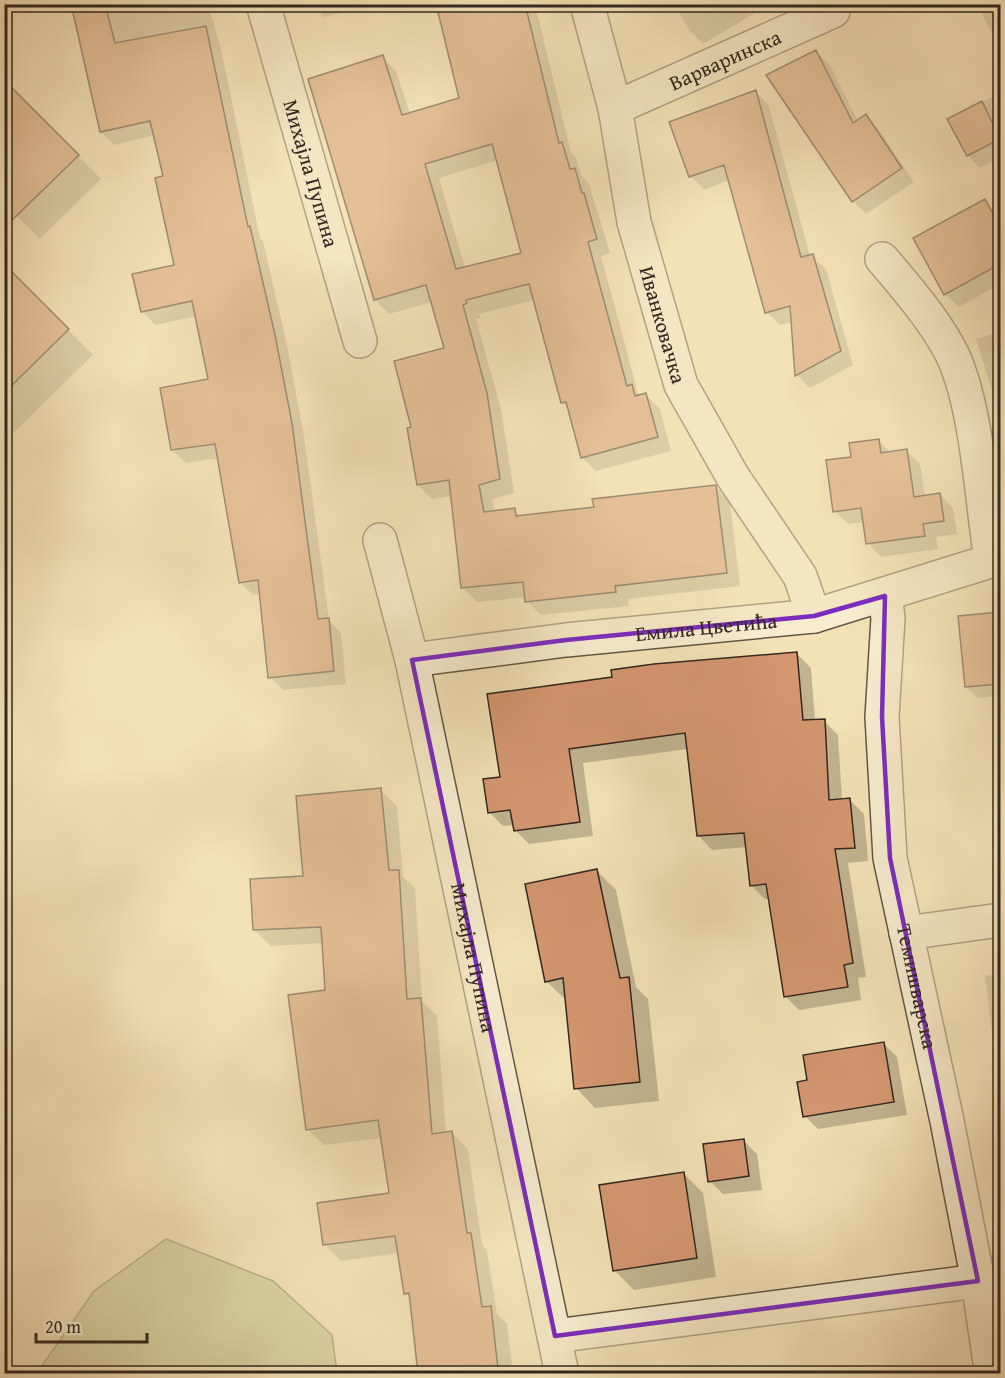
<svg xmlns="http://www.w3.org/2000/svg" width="1005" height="1378" font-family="'Gentium Book Plus',serif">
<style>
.green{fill:#bfc28b;stroke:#797456;stroke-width:1.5}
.shadow{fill:#0003;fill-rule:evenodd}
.building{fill:#d49770;stroke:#332722;stroke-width:1.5;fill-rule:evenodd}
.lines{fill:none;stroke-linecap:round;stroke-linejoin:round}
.minor-casing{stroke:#635647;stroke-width:36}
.minor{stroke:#f7ecd0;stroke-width:33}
.marked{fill:none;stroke:#7b2cbf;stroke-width:4.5;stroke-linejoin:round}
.labels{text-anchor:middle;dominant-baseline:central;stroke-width:4.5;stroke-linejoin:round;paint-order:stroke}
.street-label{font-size:21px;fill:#332722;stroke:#f7ecd0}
</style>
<rect width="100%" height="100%" fill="#f3e2b6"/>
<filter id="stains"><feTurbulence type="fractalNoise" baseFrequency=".00333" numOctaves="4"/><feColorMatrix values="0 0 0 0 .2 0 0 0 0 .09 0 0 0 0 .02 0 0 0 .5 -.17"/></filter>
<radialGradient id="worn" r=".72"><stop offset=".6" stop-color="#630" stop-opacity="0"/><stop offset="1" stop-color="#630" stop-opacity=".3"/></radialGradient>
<path class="green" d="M166 1239 273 1281 332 1335 337 1373H37L94 1291Z"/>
<path class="shadow" d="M70 4H208L221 49 260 238 263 241 288 350 304 437 329 620 341 633 346 684 283 690 270 677 261 594 253 595 240 582 219 458 186 463 172 450 210 380 197 316 155 325 142 311 176 266 165 178 155 135 114 145 101 132Z
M311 4H370L371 7 323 17Z
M439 4H535L571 153 576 158 581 175 589 184 610 253 601 256 638 393 641 396 645 394 660 409 671 451 596 471 582 457 570 410 562 402 535 300 479 314 481 318 476 319 501 409 514 493 492 499 495 512 514 510 521 517 596 509 716 487 730 501 740 586 628 599 629 606 541 615 527 601 526 597 477 602 463 588 452 496 432 499 418 485 413 428 446 349 432 302 389 314 375 300 310 80 382 57 396 71 410 114 461 99ZM498 160 523 254 465 268 439 178Z
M674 4H770L703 44 690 31Z
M977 4H1000V41L991 32Z
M816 52 830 65 858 121 866 116 879 130 914 182 866 214 853 201Z
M4 82 101 179 40 239 4 203Z
M756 92 769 106 810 256 826 269 853 365 810 388 797 375 793 322 780 325 767 312 730 180 704 190 691 176Z
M1000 93V157L980 168 968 156 949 119Z
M985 201 1000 218V284L959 307 945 294Z
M4 266 93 355 4 442Z
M1000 332V417L976 339Z
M878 440 891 453 907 451 920 464 925 497 940 494 953 508 957 534 936 537 938 549 881 557 868 543 864 522 848 524 834 511 853 458Z
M1000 614V696L978 698 966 687 960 618Z
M797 654 811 668 815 721H824L838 735 842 800 849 799 864 814 868 861 848 863 866 977 858 978 861 1000 799 1010 785 996 770 899H765L751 885 747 847 712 850 698 835 688 749 583 763 593 836 529 844 515 830 514 825 503 826 489 812 501 778 489 695Z
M380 790 397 806 403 877 415 888 422 1001 437 1016 446 1133 451 1132 468 1149 482 1245 487 1251 497 1314 507 1324 513 1374H420L411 1299 405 1293 399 1253 341 1261 325 1245 391 1194 382 1138 324 1145 307 1129 327 991 324 943 271 946 254 930 305 877Z
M597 871 616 890 636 987 648 999 659 1101 595 1108 576 1088 567 1001 546 981Z
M1000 974V1054L994 1048 985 976Z
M884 1044 897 1057 907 1115 818 1129 805 1116 809 1081Z
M744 1141 757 1154 762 1190 723 1194 710 1181Z
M683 1173 703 1193 716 1277 634 1290 614 1270Z"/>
<path class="building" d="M71 4H105L115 43 206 26 248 227 250 226 275 335 292 423 318 619 329 618 334 671 268 678 258 580 239 583 215 444 171 450 160 388 208 379 192 301 141 312 132 274 174 265 155 178 163 176 150 121 100 132Z
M436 4H525L559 143 562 142 570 169 575 168 582 193H584L597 239 588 242 627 386 632 384 635 396 646 393 658 437 581 458 566 402 561 403 529 284 466 300 467 303 463 305 487 393 500 479 479 485 484 512 515 508 516 516 594 507 592 499 716 485 727 573 615 586 616 592 525 602 523 582 461 588 449 480 417 485 407 428 411 427 394 361 444 348 426 285 374 300 308 79 383 55 402 115 459 98ZM492 144 521 253 456 269 425 164Z
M816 50 853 123 866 114 902 168 852 202 766 75Z
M4 80 79 155 4 228Z
M756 90 801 257 813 254 841 351 795 376 790 306 765 313 724 165 689 177 669 122Z
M982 101 1000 139 967 156 947 119Z
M985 199 1000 227V264L944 295 913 238Z
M4 264 69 329 4 393Z
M879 439 881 453 907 449 914 497 940 493 944 521 923 524 925 536 866 544 861 508 833 512 826 460 851 457 849 443Z
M1000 612V684L965 687 958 616Z
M797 652 803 720 825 719 829 800 850 798 855 848 835 849 853 963 844 965 848 987 784 997 766 884 750 886 744 833 697 836 685 733 569 749 580 822 514 831 510 810 488 813 483 779 500 777 487 694 612 677 611 670 654 664Z
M381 788 389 870H399L407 999 421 998 432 1134 452 1131 467 1233H471L482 1307 491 1306 498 1369 460 1374H418L409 1293 404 1294 395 1236 323 1245 317 1203 389 1193 378 1120 306 1130 288 995 325 990 321 927 253 930 250 879 303 876 296 796Z
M597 869 620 978 629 977 640 1082 574 1089 563 978 545 982 525 884Z
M884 1042 894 1102 803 1117 797 1082 807 1080 803 1055Z
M744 1139 749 1176 708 1182 703 1144Z
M684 1172 697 1258 613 1271 599 1185Z"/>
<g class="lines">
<defs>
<g id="minor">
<path id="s1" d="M263 4 360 341"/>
<path id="s2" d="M587 4 615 108 634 222 681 385 733 477 800 576 814 616"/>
<path id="s3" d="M615 108 833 11"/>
<path d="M882 259C907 288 945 332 958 368 978 423 982 501 991 560"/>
<path id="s4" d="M380 540 412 660 562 1374"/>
<path id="s5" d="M885 596 888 618 882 717 890 858 947 1121 978 1281 991 1369 989 1374"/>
<path id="s6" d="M412 660 566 640 814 616 1000 558"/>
<path d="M906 933 1000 920"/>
<path d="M555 1336 978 1281"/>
</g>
</defs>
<use href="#minor" class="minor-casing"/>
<use href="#minor" class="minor"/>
</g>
<path d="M0 0H1005V1378H0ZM885 596 882 717 890 858 978 1281 555 1336 412 660 566 640 814 616Z" fill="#f3e2b6" fill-opacity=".55" fill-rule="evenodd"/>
<path class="marked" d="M885 596 882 717 890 858 978 1281 555 1336 412 660 566 640 814 616Z"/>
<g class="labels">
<g class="street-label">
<text stroke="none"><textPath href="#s3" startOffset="120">Варваринска</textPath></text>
<text stroke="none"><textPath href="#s1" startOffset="176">Михајла Пупина</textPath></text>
<text stroke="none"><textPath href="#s2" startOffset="330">Иванковачка</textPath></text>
<text stroke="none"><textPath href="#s6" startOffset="296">Емила Цветића</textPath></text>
<text stroke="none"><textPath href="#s4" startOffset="428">Михајла Пупина</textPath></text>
<text stroke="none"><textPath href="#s5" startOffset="394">Темишварска</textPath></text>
</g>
</g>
<rect width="1005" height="1378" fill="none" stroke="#f3e2b6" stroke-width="24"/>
<rect x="6" y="6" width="993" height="1366" fill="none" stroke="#332722" stroke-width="3"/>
<rect x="12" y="12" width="981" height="1354" fill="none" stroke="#332722" stroke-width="1.5"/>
<path d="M36 1333v9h111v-9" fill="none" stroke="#332722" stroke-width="3"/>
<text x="45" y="1333" font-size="18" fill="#332722" stroke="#f7ecd0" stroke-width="4.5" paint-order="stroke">20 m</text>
<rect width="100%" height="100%" filter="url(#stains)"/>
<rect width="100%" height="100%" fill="url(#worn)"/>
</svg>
